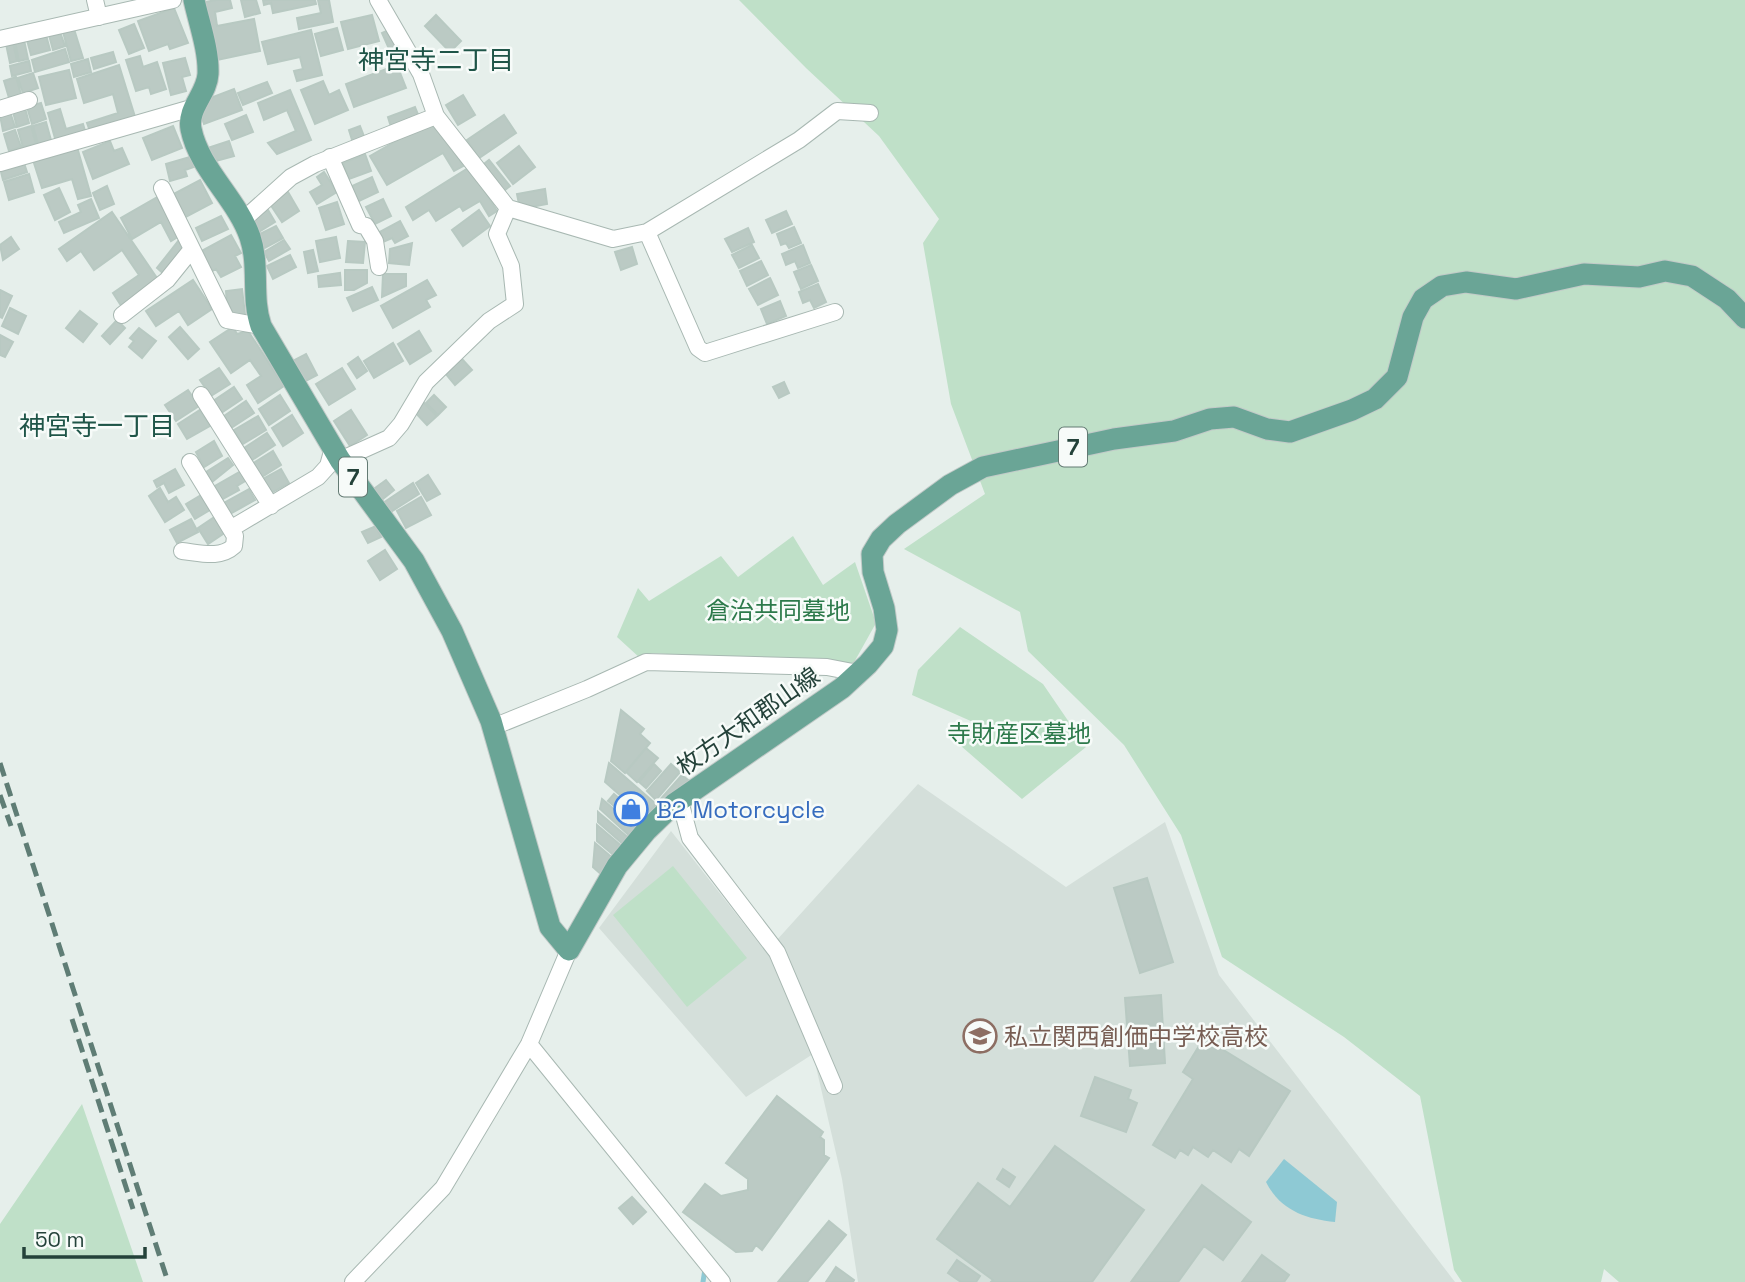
<svg xmlns="http://www.w3.org/2000/svg" width="1745" height="1282" font-family="'Space Grotesk','Noto Sans JP',sans-serif">
<style>
.built{fill:#d4dfda}
.green{fill:#bfe0c8}
.water{fill:#8ec9d4}
.lines{fill:none;stroke-linecap:round;stroke-linejoin:round}
.stream{stroke:#8ec9d4;stroke-width:5}
.building{fill:#bbcac4;stroke:#b8c9c2;stroke-width:2}
.minor-casing{stroke:#a8b8b2;stroke-width:18}
.primary-casing{stroke:#c2cac8;stroke-width:23}
.minor{stroke:#fff;stroke-width:16}
.primary{stroke:#6aa596;stroke-width:21}
.rail{stroke:#5f7d75;stroke-width:5;stroke-dasharray:14 7;stroke-linecap:butt}
.labels{text-anchor:middle;dominant-baseline:central;stroke-width:5;stroke-linejoin:round;paint-order:stroke}
.shield{fill:#f7fbf9;stroke:#637a73;stroke-width:2}
.shield-label{font-size:23px;font-weight:bold;fill:#24423a}
.park-label{font-size:24px;fill:#2d7a4b;stroke:#f7fbf9}
.street-label{font-size:24px;fill:#24423a;stroke:#f7fbf9}
.shop-label{font-size:24px;fill:#366cbe;stroke:#f7fbf9;text-anchor:start}
.education-label{font-size:24px;fill:#785e54;stroke:#f7fbf9;text-anchor:start}
.neighbourhood-label{font-size:26px;fill:#1f5548;stroke:#f7fbf9}
</style>
<rect width="100%" height="100%" fill="#e6efeb"/>
<path class="built" d="M918 784 1066 887 1165 822 1219 975 1455 1282H858L842 1179 813 1054 746 1097 599 928 671 831 766 952Z"/>
<path class="green" d="M739 0H1745V1282H1619L1604 1269 1601 1282H1462L1454 1270 1420 1096 1344 1037 1222 957 1181 835 1124 745 1028 651 1020 612 904 549 985 494 951 404 923 243 939 219 879 136 806 68Z
M793 536 823 585 855 562 876 623 852 666 652 653 640 658 617 637 638 588 649 601 721 556 738 577Z
M960 627 1043 684 1086 747 1022 799 961 746 973 722 912 695 918 670Z
M673 866 747 958 687 1007 613 915Z
M82 1104 143 1282H0V1224Z"/>
<path class="water" d="M1284 1159 1337 1202 1335 1222C1305 1219 1280 1210 1266 1182Z"/>
<g class="lines">
<path class="stream" d="M703 1282 705 1269"/>
</g>
<path class="building" d="M216 0H230L232 8 215 12 217 26 254 19 260 51 212 61 200 3Z
M241 0H256L260 13 245 17Z
M263 0H315L316 4 273 13 271 3 264 5Z
M318 0H329L333 22 299 29 297 18 321 13Z
M174 8 188 43 170 49 168 44 149 51 138 21Z
M372 15 379 41 348 49 341 22Z
M436 15 461 41 450 52 425 26Z
M134 24 144 48 129 54 119 30Z
M337 28 343 50 321 56 315 34Z
M74 29 83 58 71 61 63 32Z
M391 29 403 55 394 60 382 33Z
M311 30 322 75 297 81 294 71 303 69 300 57 268 64 262 42Z
M60 32 65 46 53 50 49 35Z
M46 35 50 50 31 55 27 40Z
M24 40 28 59 19 61 15 42Z
M13 42 17 61 10 63 6 44Z
M65 49 69 62 35 72 32 60Z
M113 52 116 62 94 69 91 58Z
M140 56 143 67 157 62 166 89 151 94 149 87 136 91 126 60Z
M185 58 190 75 182 77 186 91 171 95 163 63Z
M88 59 91 72 74 77 71 64Z
M29 61 31 71 12 76 10 66Z
M119 65 136 120 91 134 87 123 118 113 113 94 84 103 77 79Z
M397 65 406 88 354 107 346 84Z
M69 70 76 98 46 105 39 77Z
M33 73 38 88 23 93 18 78Z
M16 77 21 94 9 98 4 81Z
M323 81 329 95 339 90 348 110 315 124 301 90Z
M267 82 272 93 243 105 238 93Z
M234 89 242 110 204 124 199 108 205 100Z
M290 90 311 140 277 154 268 143 296 131 287 110 264 120 258 103Z
M463 95 475 115 458 125 446 105Z
M41 103 46 119 32 124 27 107Z
M415 107 419 117 391 127 388 117Z
M25 108 29 123 17 127 13 112Z
M60 109 66 129 83 124 86 134 56 142 48 113Z
M10 112 15 127 3 131 0 115Z
M246 115 253 132 232 140 225 124Z
M504 115 516 133 479 158 467 140Z
M436 118 463 166 454 171 443 153 387 185 370 156Z
M46 122 51 140 38 144 33 126Z
M31 126 36 144 23 147 18 130Z
M173 126 182 148 152 160 143 138Z
M360 126 365 139 353 143 349 130Z
M15 130 21 147 9 151 4 134Z
M110 141 114 151 122 148 129 164 93 179 83 152Z
M229 141 234 156 212 162 208 148Z
M519 146 535 167 513 184 497 163Z
M77 147 91 196 78 199 72 179 42 188 33 160Z
M365 154 371 171 349 179 343 163Z
M190 157 194 167 185 170 187 176 170 181 166 164Z
M23 160 27 172 3 180 0 168Z
M489 160 510 186 500 194 479 168Z
M470 167 497 211 489 216 480 201 463 211 460 206 436 221 429 210 413 220 406 207Z
M324 172 337 192 317 204 310 192 322 185 317 177Z
M29 174 34 192 9 200 4 182Z
M372 177 378 192 357 202 350 187Z
M200 180 212 203 182 219 170 196Z
M107 186 114 204 100 210 93 193Z
M59 188 70 212 55 220 44 195Z
M545 189 547 204 520 209 517 194Z
M288 192 299 211 282 222 270 204Z
M159 196 181 235 171 241 161 222 132 239 121 218Z
M91 199 99 218 64 233 59 222 81 212 78 205Z
M383 199 391 216 375 224 366 207Z
M337 202 344 224 326 230 319 208Z
M268 210 275 222 257 233 250 220Z
M479 210 490 226 463 246 452 230Z
M786 211 792 224 772 233 766 220Z
M112 212 159 281 122 307 113 293 139 275 122 250 94 270 81 251 67 261 59 249Z
M221 216 228 229 202 241 196 228Z
M400 221 408 236 395 243 392 238 383 242 378 233Z
M276 226 283 238 263 249 256 236Z
M794 227 801 243 789 248 786 243 781 245 777 234Z
M748 228 754 242 732 252 725 239Z
M231 235 241 253 235 256 241 267 221 277 216 269 209 273 198 253Z
M11 237 19 249 3 260 0 245Z
M336 237 340 258 320 262 316 241Z
M179 240 188 248 166 276 157 268Z
M284 240 290 249 269 261 264 252Z
M348 241 365 242 363 263 346 262Z
M412 243 409 265 389 263 390 249Z
M752 245 759 258 739 268 732 255Z
M803 245 810 263 798 268 795 261 786 265 782 254Z
M632 247 637 264 621 270 615 252Z
M313 250 318 271 308 273 304 252Z
M290 255 296 267 273 279 267 266Z
M761 261 768 275 747 286 740 271Z
M811 265 818 281 801 289 794 272Z
M345 270H367V283L354 290H345Z
M340 273 341 285 319 287 318 276Z
M383 274H406V286L382 297Z
M770 278 778 295 758 305 749 289Z
M193 280 212 309 188 325 179 311 156 326 146 311Z
M427 280 436 295 426 300 430 307 393 328 381 306Z
M818 284 826 302 814 308 810 300 803 303 799 292Z
M372 287 378 300 353 311 347 298Z
M242 289 245 314 228 316 226 291Z
M0 290 12 296 2 318 0 317Z
M780 301 786 316 767 324 761 309Z
M10 308 26 316 18 334 2 326Z
M80 311 97 324 83 342 66 328Z
M117 320 125 328 110 344 102 336Z
M180 327 199 349 188 359 169 337Z
M233 327 237 334 248 331 284 386 258 403 247 385 261 376 250 360 231 373 210 342Z
M139 328 156 341 142 358 129 347 134 341 130 338Z
M419 331 431 351 410 364 398 344Z
M0 335 13 342 5 357 0 355Z
M393 343 403 361 374 378 364 361Z
M306 354 317 375 300 384 289 363Z
M358 357 367 371 357 378 348 364Z
M462 359 472 370 455 385 445 373Z
M219 368 230 384 211 396 200 380Z
M342 368 355 389 329 405 316 384Z
M784 382 789 393 779 398 773 387Z
M234 387 242 399 221 413 213 401Z
M188 390 199 406 176 421 165 405Z
M280 395 290 411 269 425 259 409Z
M434 395 446 407 438 415 426 403Z
M246 401 254 413 231 428 224 416Z
M422 401 437 416 427 425 413 410Z
M200 410 210 426 187 439 178 424Z
M351 410 367 435 350 446 334 421Z
M292 415 303 433 283 446 272 428Z
M258 416 266 430 243 444 234 430Z
M267 433 275 445 252 460 244 448Z
M214 441 222 456 204 467 196 452Z
M273 451 281 465 260 478 252 464Z
M228 458 233 465 212 482 206 472Z
M175 469 184 485 169 493 164 483 157 487 154 481Z
M281 469 289 483 271 493 263 479Z
M241 471 247 480 237 486 239 490 221 500 213 487Z
M428 475 440 494 427 501 416 483Z
M386 480 394 490 379 502 371 491Z
M413 483 419 494 389 513 383 503Z
M160 488 168 502 176 497 184 510 165 522 149 496Z
M249 489 255 500 230 514 224 503Z
M201 495 210 510 195 519 186 504Z
M421 497 431 515 406 528 397 511Z
M216 516 226 532 208 544 198 528Z
M191 519 198 532 177 543 170 530Z
M376 526 381 537 368 543 362 532Z
M385 550 397 569 380 580 368 561Z
M621 710 644 729 640 734 650 743 625 773 611 761Z
M646 748 658 758 637 782 626 772Z
M609 763 656 804 645 817 605 782Z
M654 764 661 771 646 788 639 782Z
M671 764 680 772 656 800 647 791Z
M682 775 694 785 666 807 659 801Z
M614 794 626 804 620 811 608 801Z
M602 799 638 830 631 837 600 809Z
M598 812 631 840 625 846 598 822Z
M597 825 624 848 616 857 597 841Z
M595 843 615 860 602 875 593 867Z
M1147 878 1173 962 1140 973 1114 888Z
M1161 995 1165 1063 1130 1066 1125 998Z
M1204 1038 1290 1091 1249 1156 1239 1149 1231 1162 1213 1150 1208 1157 1193 1147 1188 1155 1180 1150 1175 1158 1153 1145 1193 1079 1183 1072Z
M1095 1077 1131 1090 1128 1099 1137 1103 1126 1132 1081 1116Z
M777 1096 823 1132 820 1137 824 1140V1155L829 1158 762 1250 756 1245 752 1251 736 1252 683 1212 705 1184 721 1196 748 1190V1179L726 1163Z
M1055 1146 1144 1210 1092 1282H991L993 1280 937 1239 978 1183 1010 1207Z
M1003 1169 1015 1177 1009 1187 997 1179Z
M1202 1185 1251 1222 1223 1260 1204 1246 1178 1282H1131Z
M632 1197 646 1212 633 1224 619 1208Z
M829 1221 846 1235 807 1282H778Z
M1262 1255 1289 1275 1284 1282H1242Z
M957 1260 980 1276 976 1282H961L948 1273Z
M836 1267 854 1280 853 1282H826Z"/>
<g class="lines">
<defs>
<path id="minor" d="M95 0 99 17
M378 0 421 74 436 116 508 208 613 239 647 232 799 140 837 111 870 113
M0 39 173 0
M0 109 29 100
M330 157 360 225 366 226 375 241 379 267
M0 163 195 107
M162 188 227 320 261 326
M242 221 291 177 315 164 436 116
M647 232 698 348 705 353 835 312
M122 315 167 280 192 249
M201 395 271 506
M340 460 389 438 401 424 426 382 489 321 515 304 511 266 497 234 508 208
M232 528 318 477 328 466 333 448
M182 551C201 553 220 559 234 546L235 536 190 462
M493 727 587 689 646 662 827 667 858 673
M680 801 690 838 777 952 834 1086
M529 1044 722 1282
M353 1282 443 1188 529 1044 569 950"/>
<path id="primary" d="M194 0C199 23 209 50 208 74 207 94 187 108 191 129 199 169 237 199 250 237 260 267 251 297 261 326L340 460 414 561 452 631 491 721 550 927 569 950 617 866 646 831 674 804 842 688 868 664 883 646 887 630 884 608 873 572 872 554 881 539 897 524 950 485 983 467 1114 439 1174 431 1210 419 1234 417 1267 429 1290 432 1352 410 1375 399 1397 377 1413 317 1423 299 1442 286 1466 282 1516 289 1584 274 1639 277 1665 271 1692 276 1727 299 1745 318"/>
</defs>
<use href="#minor" class="minor-casing"/>
<use href="#primary" class="primary-casing"/>
<use href="#minor" class="minor"/>
<use href="#primary" class="primary"/>
<path class="rail" d="M0 763 168 1282
M0 795 11 826
M72 1019 133 1209"/>
</g>
<defs>
<symbol id="shop-ring" viewBox="-11 -11 22 22"><circle r="9.5" fill="#f7fbf9" stroke="#3f7fe0" stroke-width="1.5"/><path d="M-5-2.5h2.3a2.7 3.5 0 0 1 5.4 0H5L5.5 6h-11ZM-1.5-2.5h3a1.5 2.3 0 0 0-3 0Z" fill="#3f7fe0"/></symbol>
<symbol id="school-ring" viewBox="-11 -11 22 22"><circle r="9.5" fill="#f7fbf9" stroke="#8d6e63" stroke-width="1.5"/><path d="M0-5L7-2L0 1L-7-2ZM-4 1L0 2.5L4 1V4Q0 6-4 4Z" fill="#8d6e63"/></symbol>
</defs>
<g fill-rule="evenodd">
<use href="#shop-ring" x="612" y="790" width="38" height="38"/>
<use href="#school-ring" x="961" y="1017" width="38" height="38"/>
</g>
<g class="labels">
<g class="shield">
<rect x="1059" y="427.5" width="28" height="39" rx="5"/>
<rect x="339" y="457.5" width="28" height="39" rx="5"/>
</g>
<g class="shield-label">
<text x="1073" y="447">7</text>
<text x="353" y="477">7</text>
</g>
<g class="park-label">
<text x="778" y="610">倉治共同墓地</text>
<text x="1019" y="733">寺財産区墓地</text>
</g>
<g class="street-label">
<text transform="translate(748 721) rotate(-35)">枚方大和郡山線</text>
</g>
<g class="shop-label">
<text x="656" y="809">B2 Motorcycle</text>
</g>
<g class="education-label">
<text x="1004" y="1036">私立関西創価中学校高校</text>
</g>
<g class="neighbourhood-label">
<text x="436" y="60">神宮寺二丁目</text>
<text x="97" y="426">神宮寺一丁目</text>
</g>
</g>
<path d="M24 1247v10h121v-10" fill="none" stroke="#24423a" stroke-width="3.5"/>
<text x="35" y="1247" font-size="21" fill="#24423a" stroke="#f7fbf9" stroke-width="5" paint-order="stroke">50 m</text>
</svg>
